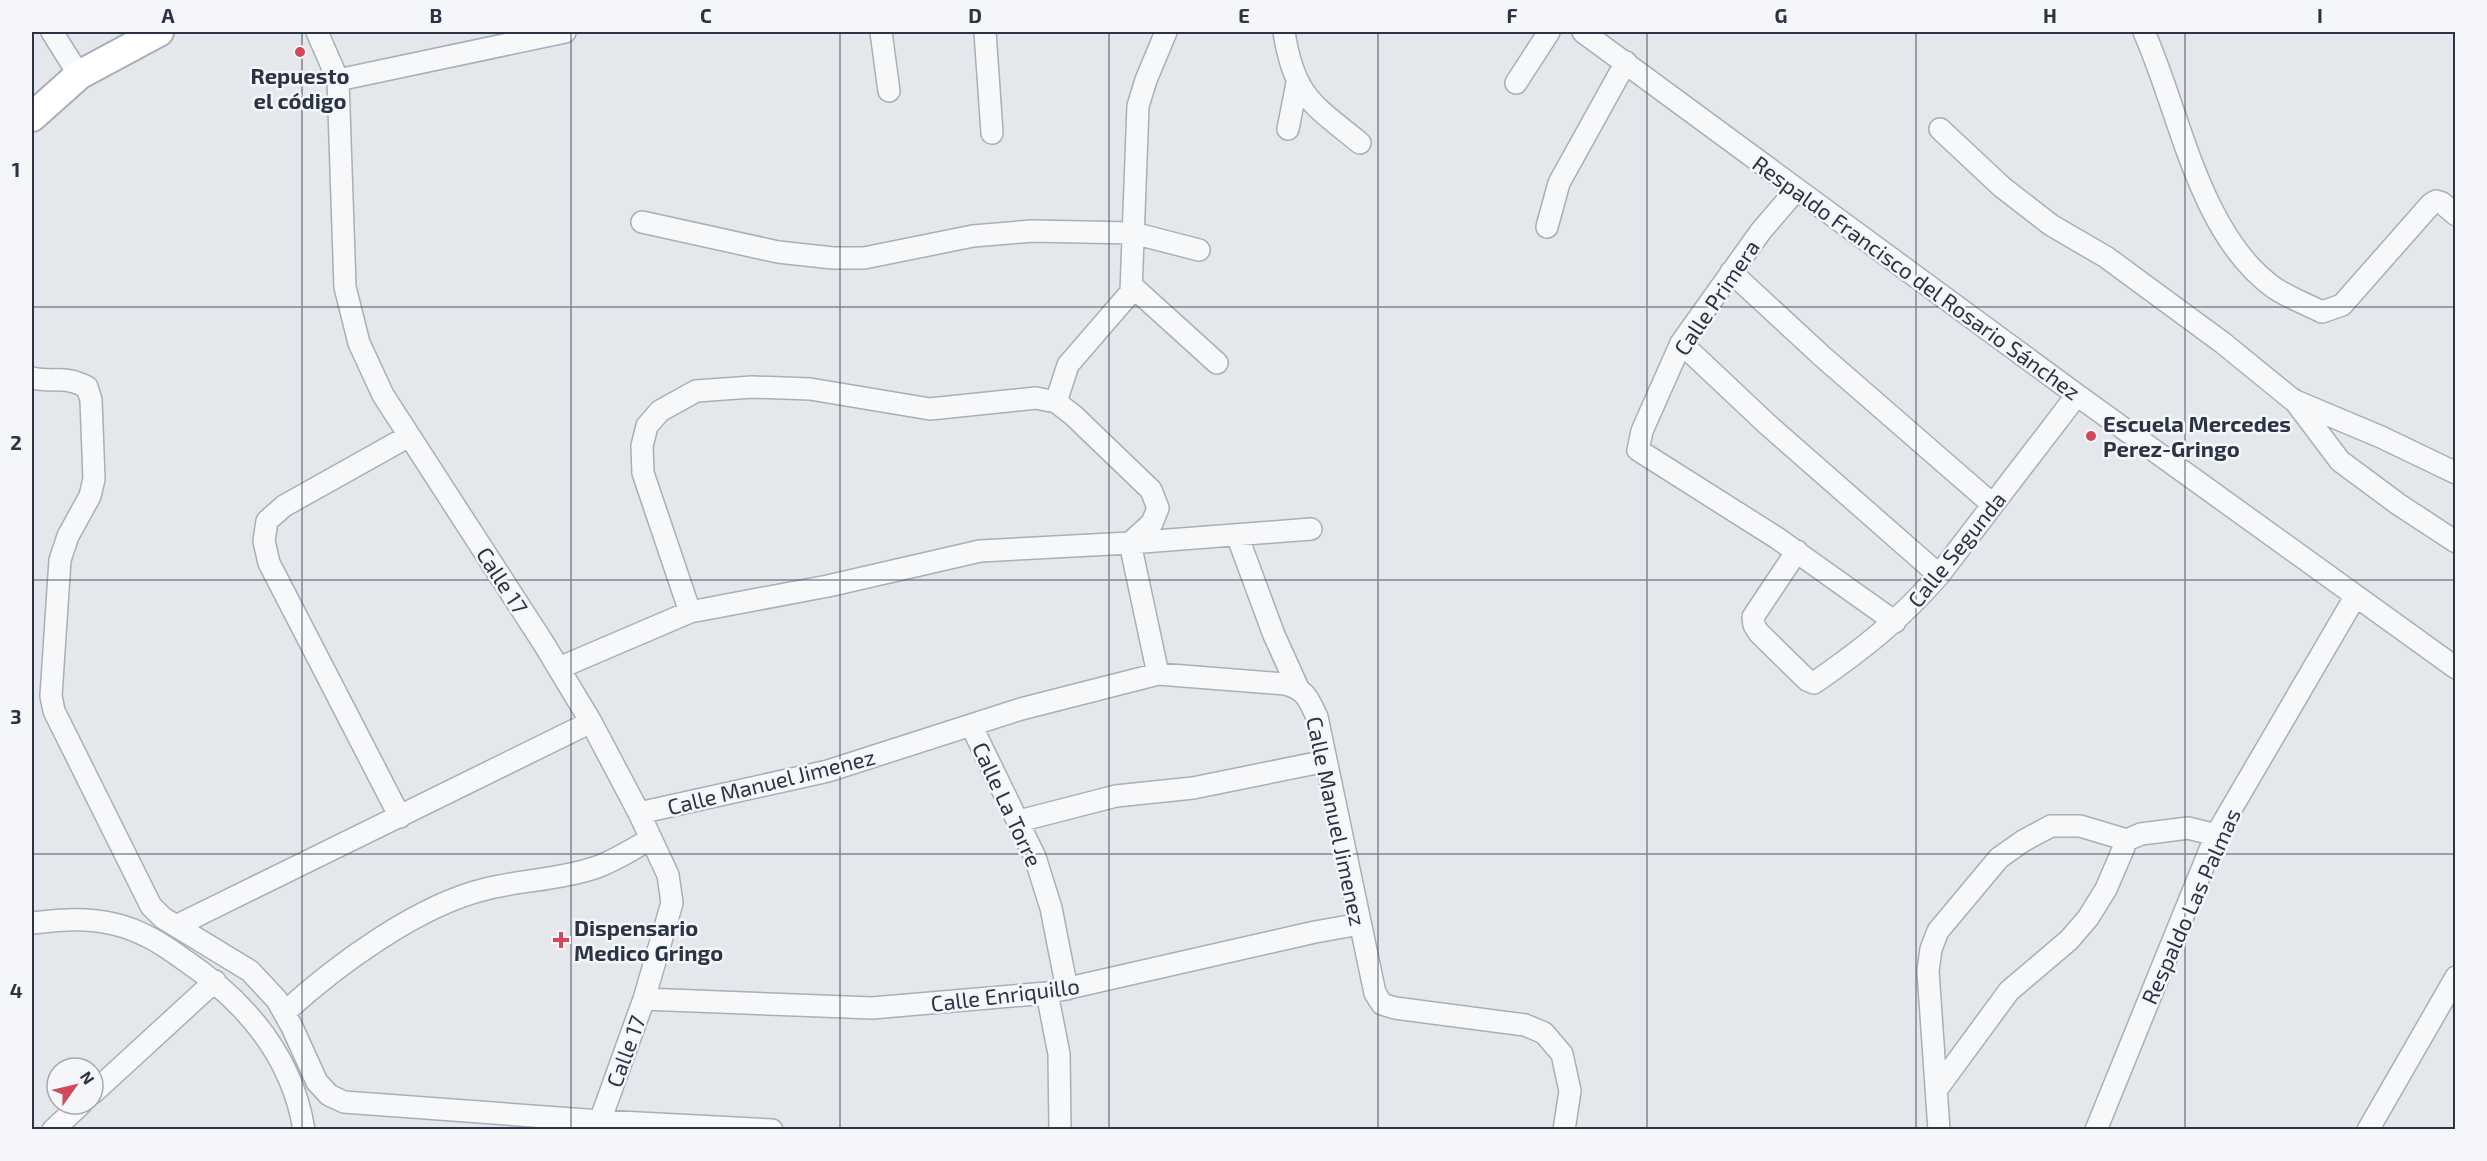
<svg xmlns="http://www.w3.org/2000/svg" width="2487" height="1161" font-family="'Exo 2',sans-serif">
<style>
.lines{fill:none;stroke-linecap:round;stroke-linejoin:round}
.minor-casing{stroke:#a9aeb7;stroke-width:24}
.secondary-casing{stroke:#a9aeb7;stroke-width:32}
.minor{stroke:#f7f8fa;stroke-width:21}
.secondary{stroke:#fff;stroke-width:28}
.grid{fill:none;stroke:#2b3445;stroke-width:1.5;stroke-opacity:0.55}
.poi-dot{fill:#d1495b;stroke:#f4f6f9;stroke-width:2}
.labels{text-anchor:middle;dominant-baseline:central;stroke-width:5;stroke-linejoin:round;paint-order:stroke}
.poi-label{font-size:22px;font-weight:bold;fill:#2b3445;stroke:#f4f6f9;text-anchor:start}
.street-label{font-size:22px;fill:#2b3445;stroke:#f4f6f9}
.neatline{fill:none;stroke:#2b3445;stroke-width:2}
.grid-label{font-size:20px;text-anchor:middle;font-weight:bold;fill:#2b3445}
</style>
<rect width="100%" height="100%" fill="#e4e7ec"/>
<g class="lines">
<defs>
<path id="minor" d="M52 32 79 75
M317 32 338 80 345 287 359 343 383 395 544 644 591 722 639 813 668 875 672 903 644 999 600 1121
M881 32 889 91
M985 32 992 133
M1284 32C1294 96 1312 104 1360 143
M1583 32 2077 395 2456 668
M2144 32C2180 113 2199 233 2273 287 2287 297 2306 304 2322 312L2342 305 2431 204 2436 201 2442 203 2456 215
M338 80 565 32
M1516 83 1549 32
M1288 129 1297 83
M1940 129 2002 187 2051 225 2106 257 2223 343 2293 400 2381 437 2456 473
M1797 189 1761 231 1681 343 1642 431 1638 450 1777 538 1895 622
M642 222 778 252 833 258H864L973 236 1032 231 1133 233 1199 250
M1547 227 1559 183 1626 62
M1731 272 1823 357 1992 504
M1132 286 1217 363
M1681 343 1767 424 1939 575
M32 378C55 383 63 375 87 387L91 400 94 479 90 496 68 536 60 560 51 696 54 711 151 906 163 918 250 971 277 1000 292 1027 317 1082 329 1095 344 1102 600 1121 772 1130
M2294 400 2340 461 2398 504 2456 542
M1056 402 1068 365 1131 292 1138 106 1146 80 1166 32
M1237 535 1274 635 1298 688
M1797 551 1753 617 1754 625 1759 633 1807 680 1814 683C1863 649 1900 620 1939 575L2077 395
M690 612 643 473 642 446 647 426 660 411 696 391 752 387 810 389 930 409 1036 398 1056 402 1073 415 1151 490 1158 508 1152 523 1130 543 1158 674
M559 668 690 612 828 586 980 551 1130 543 1311 529
M971 725 1035 857 1051 908 1067 989
M639 813 828 771 1021 709 1158 674 1285 684C1306 690 1308 698 1317 717L1375 993 1382 1004 1395 1008 1525 1025 1544 1033 1562 1054 1570 1091 1564 1130
M400 817 269 563 264 541 267 521 284 506 409 436
M1019 821 1116 796 1193 788 1326 761
M32 923C60 920 85 917 114 924 140 930 161 943 183 959 244 1000 292 1055 304 1130
M176 926 591 722
M1047 993 1059 1054 1060 1130
M644 999 872 1008 1047 993 1315 932 1360 924
M284 1013C335 966 418 905 486 889 521 880 558 880 594 868 613 862 632 849 651 839
M1937 1089 2009 991 2069 940 2088 918 2106 889 2127 840 2141 834 2188 828 2216 835
M93 1093 215 981
M53 1130 81 1104
M1939 1130 1928 971 1931 949 1938 931 1999 858 2023 841 2051 826H2080L2127 840
M2096 1130 2216 835 2355 597
M2368 1130 2456 977"/>
<path id="secondary" d="M32 117 79 75 159 32"/>
</defs>
<use href="#minor" class="minor-casing"/>
<use href="#secondary" class="secondary-casing"/>
<use href="#minor" class="minor"/>
<use href="#secondary" class="secondary"/>
</g>
<path class="grid" d="M302 32V1130M571 32V1130M840 32V1130M1109 32V1130M1378 32V1130M1647 32V1130M1916 32V1130M2185 32V1130M32 307H2456M32 580H2456M32 854H2456"/>
<g class="poi-dot">
<circle cx="300" cy="52" r="6"/>
<circle cx="2091" cy="436" r="6"/>
<path d="M558 931h6v6h6v6h-6v6h-6v-6h-6v-6h6z"/>
</g>
<g class="labels">
<g class="poi-label">
<text x="300" y="75" text-anchor="middle">Repuesto<tspan x="300" dy="25">el código</tspan></text>
<text x="2103" y="423">Escuela Mercedes<tspan x="2103" dy="25">Perez-Gringo</tspan></text>
<text x="574" y="927">Dispensario<tspan x="574" dy="25">Medico Gringo</tspan></text>
</g>
<g class="street-label">
<text transform="translate(1917 277) rotate(36)">Respaldo Francisco del Rosario Sánchez</text>
<text transform="translate(1716 297) rotate(-56)">Calle Primera</text>
<text transform="translate(1956 549) rotate(-51)">Calle Segunda</text>
<text transform="translate(503 580) rotate(57)">Calle 17</text>
<text transform="translate(771 781) rotate(-14)">Calle Manuel Jimenez</text>
<text transform="translate(1008 804) rotate(65)">Calle La Torre</text>
<text transform="translate(1337 821) rotate(78)">Calle Manuel Jimenez</text>
<text transform="translate(2190 906) rotate(-66)">Respaldo Las Palmas</text>
<text transform="translate(1005 994) rotate(-7)">Calle Enriquillo</text>
<text transform="translate(625 1051) rotate(-70)">Calle 17</text>
</g>
</g>
<rect width="2487" height="1161" fill="none" stroke="#f4f6f9" stroke-width="66"/>
<g transform="translate(75 1086) rotate(56)"><circle r="28" fill="#f4f6f9" stroke="#a4a8b1" stroke-width="1.5"/>
<path d="M0-4.5L10 22L0 15L-10 22Z" fill="#d1495b"/>
<text y="-9" font-size="16" font-weight="bold" text-anchor="middle" fill="#2b3445">N</text>
</g>
<rect x="33" y="33" width="2421" height="1095" class="neatline"/>
<g class="grid-label">
<text x="168" y="23">A</text>
<text x="436" y="23">B</text>
<text x="706" y="23">C</text>
<text x="975" y="23">D</text>
<text x="1244" y="23">E</text>
<text x="1512" y="23">F</text>
<text x="1781" y="23">G</text>
<text x="2050" y="23">H</text>
<text x="2320" y="23">I</text>
<text x="16" y="177">1</text>
<text x="16" y="450">2</text>
<text x="16" y="724">3</text>
<text x="16" y="998">4</text>
</g>
</svg>
